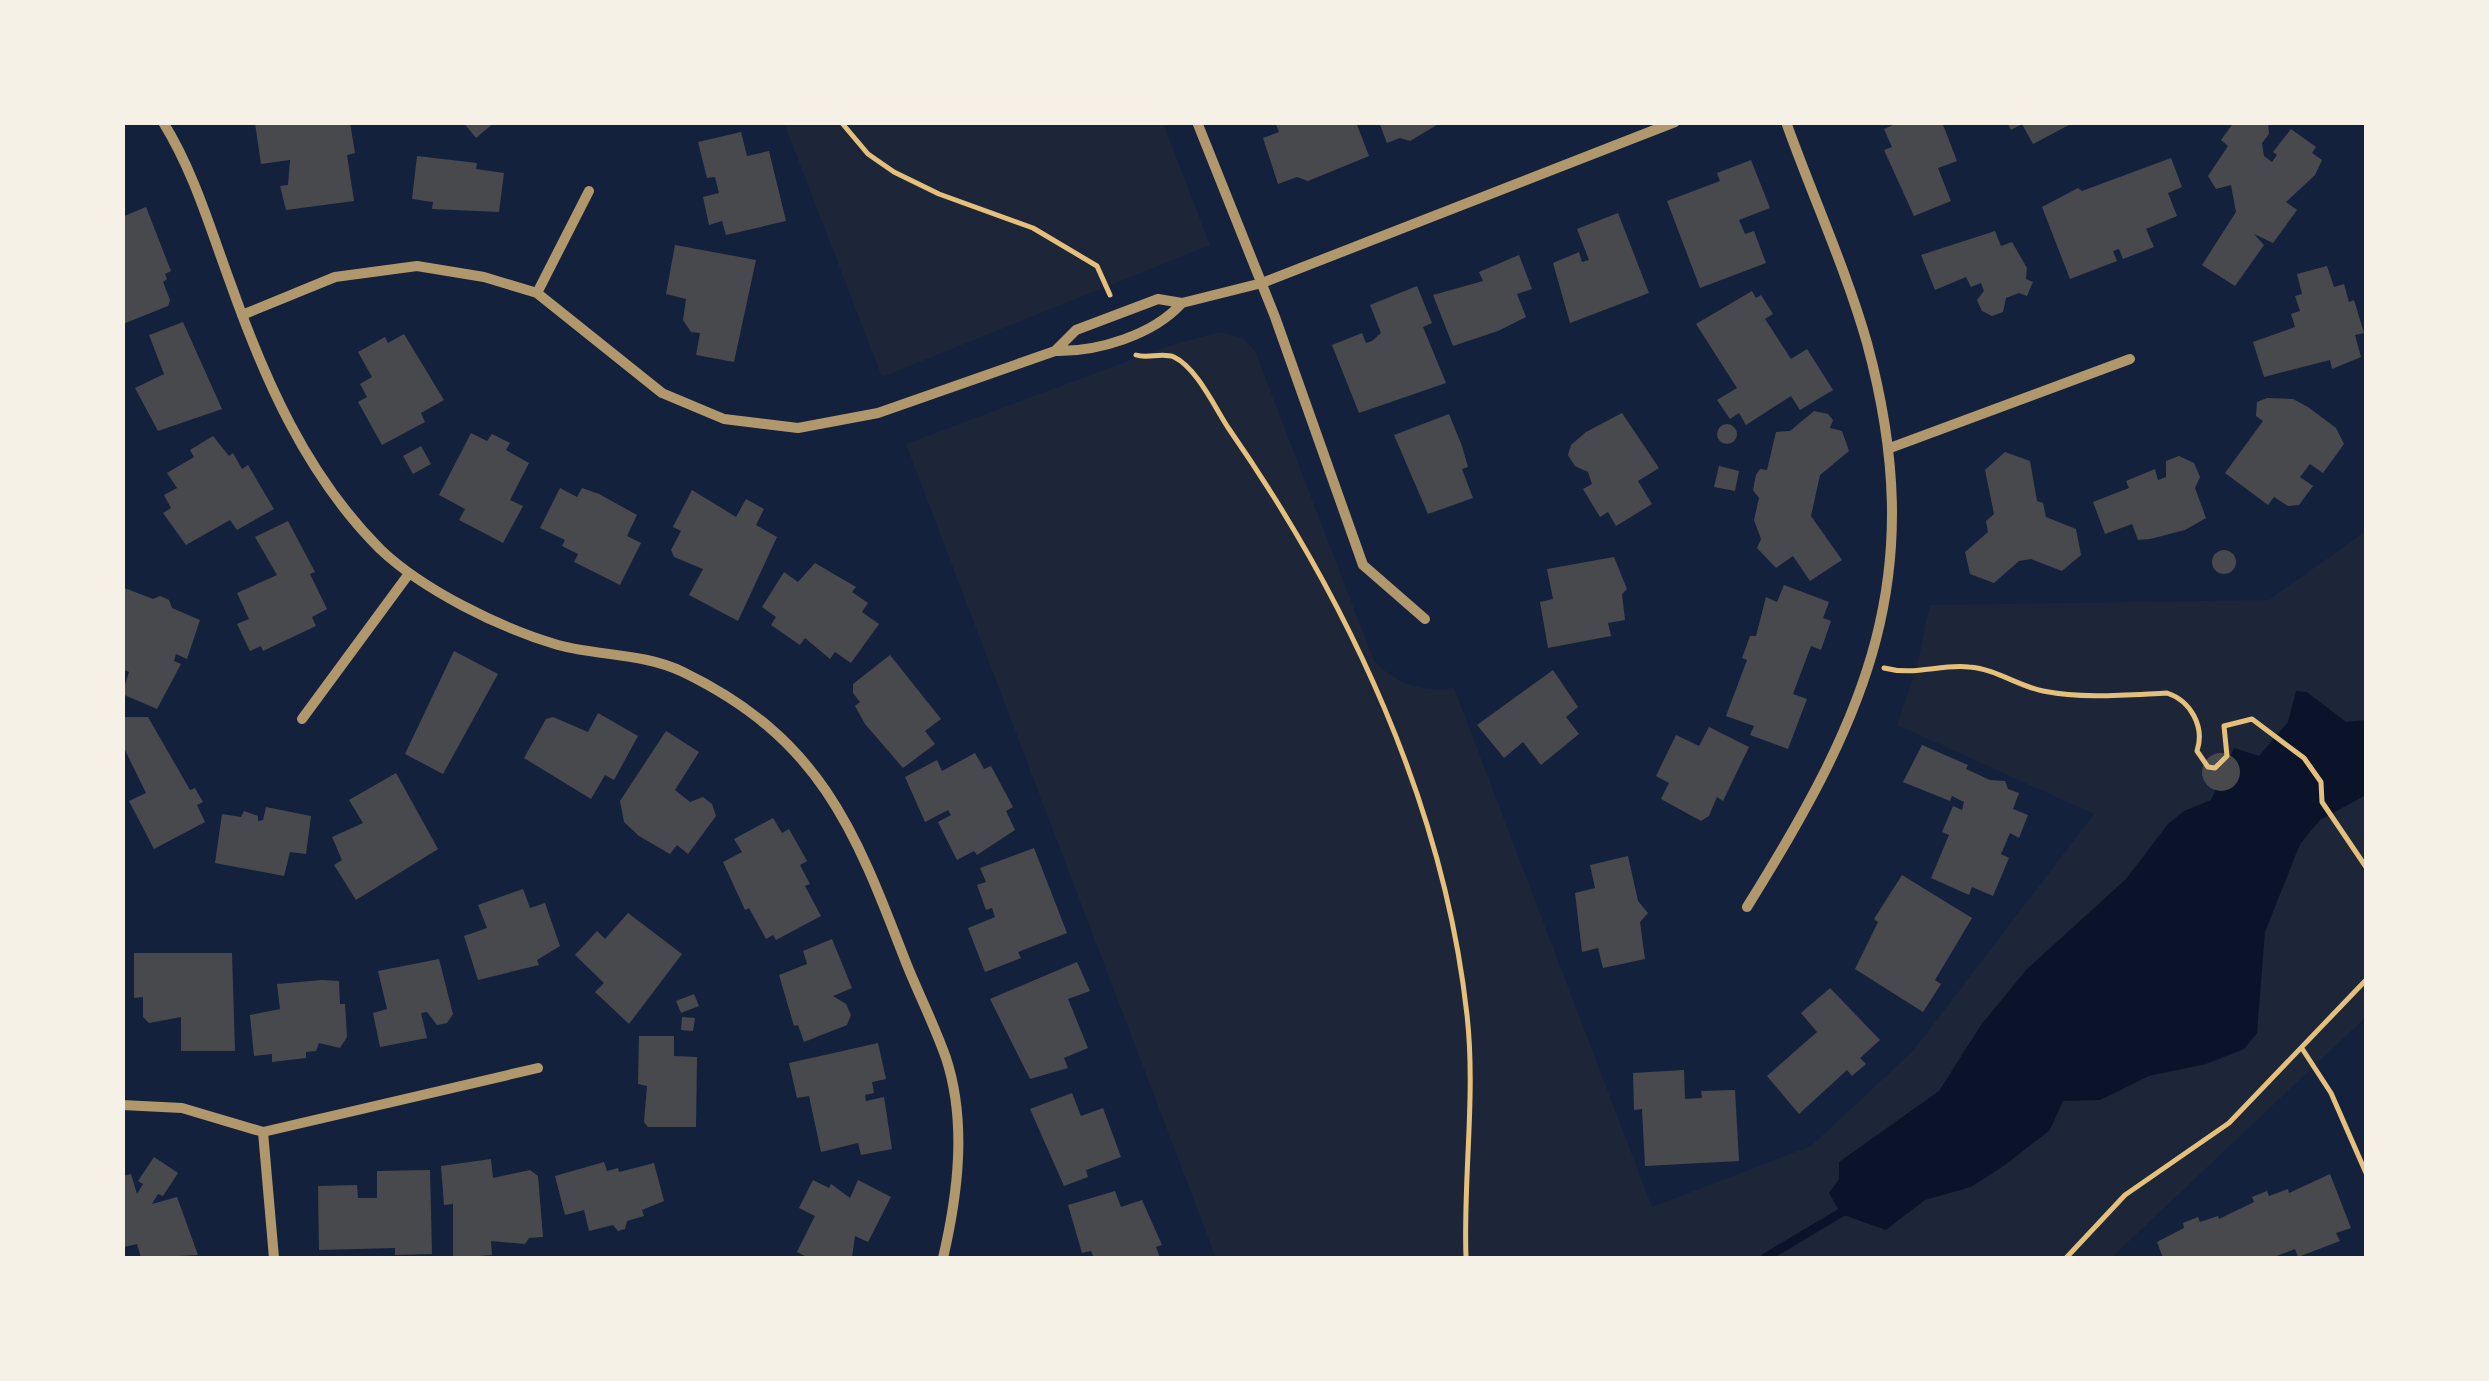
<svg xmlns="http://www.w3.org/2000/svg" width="2489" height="1381" font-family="Commissioner,sans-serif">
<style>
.green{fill:#1d2539}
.water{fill:#0b132b}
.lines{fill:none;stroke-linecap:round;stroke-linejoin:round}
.stream{stroke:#0b132b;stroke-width:9}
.building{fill:#48494c}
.path{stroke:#e5c07b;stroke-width:5}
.minor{stroke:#b1986c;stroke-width:10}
</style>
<rect width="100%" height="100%" fill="#14213d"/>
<path class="green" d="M784 123H1163L1210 245 882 377Z
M1219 332 1243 338 1255 351 1374 661C1398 685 1421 692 1454 688L1652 1207 1811 1146 1913 1051 2094 814 1897 725 1917 667 1930 605 2269 600 2366 531V1017L2111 1258H1216L906 444 1168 346Z"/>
<path class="water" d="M2296 691 2307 692 2346 722 2366 720V795L2320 820 2300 844 2265 932 2257 1033 2244 1049 2206 1064 2149 1076 2100 1100 2063 1101 2050 1130 2005 1165 1971 1187 1925 1200 1886 1230 1841 1214 1829 1193 1839 1179V1162L1939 1091 1981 1025 2026 970 2126 879 2168 824 2184 811 2211 800 2234 748 2259 756 2288 722Z"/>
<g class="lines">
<path class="stream" d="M1765 1258 1847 1209"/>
</g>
<path class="building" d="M350 122 355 153 347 155 354 201 286 210 280 186 288 185 290 160 261 164 255 123Z
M463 122H495L476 138Z
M1275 122H1356L1369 156 1308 181 1297 177 1278 184 1263 138 1279 132Z
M1379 122H1440V123L1410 141 1400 138 1387 143Z
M1900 122H1942L1957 161 1938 168 1951 201 1914 216 1884 150 1892 147 1884 129Z
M2007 122H2068L2069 125 2033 144 2022 124 2011 130Z
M2234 122H2268L2269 134 2262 143 2264 156 2272 162 2277 155 2273 152 2291 129 2316 147 2312 153 2322 160 2315 175 2286 202 2297 210 2273 243 2254 234 2264 245 2235 286 2202 265 2236 212 2231 185 2216 189 2208 176 2228 146 2221 140Z
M741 132 747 156 769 151 786 221 726 235 722 221 709 225 703 197 719 193 715 177 707 178 698 142Z
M417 156 477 163 476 169 504 173 499 212 432 209 433 202 412 199Z
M2171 158 2182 187 2168 193 2177 216 2146 229 2154 247 2123 259 2119 249 2113 251 2117 261 2070 279 2042 207 2078 188 2082 191Z
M1751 160 1770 208 1739 220 1745 234 1754 231 1766 263 1700 288 1667 201 1720 181 1717 173Z
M146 207 171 271 165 274 167 279 163 282 170 300 168 306 123 324 122 217Z
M1618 213 1649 293 1570 323 1553 263 1579 252 1582 262 1589 260 1577 229Z
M1995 231 2001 246 2012 242 2027 268 2026 279 2033 282 2027 296 2019 293 2006 298 2003 312 1992 316 1982 311 1977 300 1984 291 1981 283 1971 287 1966 277 1935 290 1921 255Z
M675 245 756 260 734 362 696 355 700 333 691 332 683 320 686 299 666 294Z
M1519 255 1532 289 1517 294 1526 317 1498 331 1453 346 1433 295 1483 281 1479 272Z
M2327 266 2334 287 2344 284 2349 302 2354 300 2364 333 2355 335 2361 357 2332 369 2330 360 2264 377 2253 342 2295 327 2291 314 2300 311 2295 296 2302 294 2297 274Z
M1417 286 1432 323 1423 327 1446 383 1359 413 1332 345 1362 333 1366 343 1372 341 1381 333 1370 305Z
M1752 291 1756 298 1761 295 1773 314 1765 319 1791 359 1807 349 1833 390 1800 410 1791 396 1746 425 1739 413 1730 419 1717 400 1737 388 1696 324Z
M183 322 222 409 158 431 135 388 164 374 149 335Z
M404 334 444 400 421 413 425 422 382 445 358 402 367 397 360 384 372 377 358 352 385 337 388 343Z
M2267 398 2293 399 2308 407 2336 428 2344 444 2323 473 2310 464 2300 477 2313 486 2299 505 2288 506 2274 497 2268 505 2225 473 2263 421 2256 416 2257 402Z
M1814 411 1828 414 1833 420 1830 428 1842 431 1849 451 1820 475 1811 516 1842 560 1810 581 1793 556 1776 568 1757 548 1761 539 1754 520 1759 498 1753 490 1756 475 1760 469 1767 470 1776 432 1790 431Z
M1622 413 1659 468 1638 481 1652 504 1616 526 1608 512 1600 517 1583 489 1592 484 1588 472 1575 466 1568 455 1571 445 1586 432Z
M1449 414 1462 446 1468 467 1462 469 1473 498 1428 514 1394 435Z
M1717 434a10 10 0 1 1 20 0a10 10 0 1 1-20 0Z
M471 433 487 441 492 434 510 443 506 450 529 463 510 500 523 506 503 543 459 520 465 509 439 495Z
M213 436 229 456 233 453 242 469 248 465 274 509 237 530 230 520 186 545 163 513 171 508 164 495 177 488 167 473 194 457 190 450Z
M421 446 431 464 413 474 403 456Z
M2005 452 2030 461 2037 501 2043 503 2046 517 2076 529 2081 555 2062 571 2031 559 2019 561 1994 583 1970 574 1965 552 1988 532 1986 521 1994 514 1985 470Z
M2179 456 2194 463 2200 477 2195 488 2206 518 2185 530 2150 539 2138 540 2132 524 2105 534 2093 502 2129 488 2126 481 2155 469 2158 480 2166 477V461Z
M1719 466 1739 471 1735 491 1714 487Z
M560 488 577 497 582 488 599 494 637 515 627 536 641 543 620 585 574 562 578 554 562 546 565 540 540 528Z
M692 490 736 517 746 499 764 509 756 525 777 537 738 621 689 595 703 569 674 557 671 550 681 531 673 527Z
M288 521 315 572 310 574 327 609 312 617 316 626 263 651 261 646 250 651 237 624 249 619 237 593 277 575 255 537Z
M2212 562a12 12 0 1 1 24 0a12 12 0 1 1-24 0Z
M1614 557 1627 589 1622 594 1625 620 1608 623 1611 636 1548 648 1540 602 1553 599 1547 569Z
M815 563 856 587 852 592 868 603 862 612 879 624 851 663 835 652 830 659 805 638 800 645 771 625 776 617 762 607 784 572 798 582Z
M1784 585 1829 602 1823 618 1831 621 1821 650 1811 646 1793 694 1807 699 1788 749 1750 735 1754 726 1726 716 1747 660 1742 658 1750 636H1756L1766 597 1777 602Z
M122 587 153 599 160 596 169 600 172 608 200 620 187 659 176 654 174 661 181 664 157 709 122 694 129 672 122 669Z
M454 651 498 674 443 774 405 754Z
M890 655 941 719 925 731 935 744 903 768 865 724 855 706 860 702 853 693V684Z
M1553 670 1578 707 1566 717 1579 734 1541 765 1523 742 1504 758 1477 725Z
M598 713 638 736 614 780 605 775 591 799 524 758 546 719 553 717 588 732Z
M122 717H148L190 790 195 788 203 802 197 805 205 822 154 849 129 801 146 793 123 746Z
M1709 727 1749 747 1723 801 1717 797 1709 816 1701 821 1661 799 1669 783 1656 776 1676 735 1699 746Z
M666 731 699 752 675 790 690 802 703 797 712 804 716 816 688 854 677 845 670 854 639 836 624 822 620 801Z
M1922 745 1968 765 1966 769 1990 780 2005 781 2008 789 2019 793 2013 809 2028 815 2019 838 2010 833 2001 854 2009 858 1993 896 1972 887 1969 895 1931 878 1949 835 1942 832 1953 806 1962 810 1964 802 1952 796 1950 801 1903 782Z
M2202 772a19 19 0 1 1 38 0a19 19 0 1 1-38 0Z
M975 753 984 769 991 766 1013 807 1006 811 1015 830 977 855 974 851 957 860 938 822 951 815 948 810 925 822 905 777 937 760 942 771Z
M396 773 438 849 356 900 334 865 342 860 332 837 363 823 349 800Z
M266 807 311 816 306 854 290 852 284 876 215 863 222 814 241 817 244 811 258 816V821L263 820Z
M773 818 782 833 789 829 807 861 800 865 810 884 805 886 821 916 776 940 773 935 766 939 749 908 745 910 723 862 742 852 734 839Z
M1034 848 1067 933 1018 952 1021 958 985 972 968 928 995 917 992 908 986 910 977 885 986 882 980 868Z
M1628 856 1638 901 1648 913 1640 922 1645 959 1603 968 1598 948 1582 952 1575 893 1595 888 1590 865Z
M1902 875 1972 918 1935 980 1941 984 1923 1012 1855 969 1878 922 1874 919Z
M523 889 530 908 545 903 560 946 537 960 539 965 478 980 464 936 487 928 478 905Z
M628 913 682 954 629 1024 595 992 604 983 575 955 597 931 605 939Z
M832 939 852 988 833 996 846 1004 851 1015 847 1025 804 1042 798 1025 794 1026 779 975 807 964 803 951Z
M134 953H232L235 1051H181V1017L149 1023 143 1017V997L134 998Z
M439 959 453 1014 447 1023 437 1025 427 1012 421 1013 427 1038 380 1047 373 1013 387 1009 378 971Z
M1077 962 1090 991 1068 999 1088 1048 1064 1058 1068 1068 1030 1079 990 999Z
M322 980 339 981 340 1004H345L347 1037 340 1048 319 1043 316 1051 306 1052V1058L272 1062V1054L254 1056 250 1015 280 1009 277 984Z
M1830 988 1880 1040 1860 1058 1866 1064 1852 1076 1847 1070 1799 1114 1767 1076 1817 1032 1801 1013Z
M694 994 699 1006 681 1013 676 1001Z
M682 1017 695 1018 693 1031 681 1030Z
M639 1036H674V1056L697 1057 696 1127H648L644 1122 647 1086 638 1084Z
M878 1043 886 1079 872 1082 874 1093 865 1095 866 1101 884 1097 892 1149 861 1155 858 1143 821 1152 809 1096 797 1098 789 1063Z
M1684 1070 1685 1099 1702 1098 1701 1091 1735 1090 1739 1161 1645 1166 1642 1109 1634 1110 1633 1073Z
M1072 1093 1081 1116 1103 1108 1121 1157 1086 1170 1088 1177 1064 1186 1030 1109Z
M154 1157 178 1173 163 1196 158 1194 152 1204 177 1197 198 1255 141 1258 137 1244 124 1247 122 1176 131 1174 137 1194 143 1184 138 1181Z
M491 1159 493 1178 530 1170 538 1176 543 1237 529 1238 525 1244 491 1241 492 1255 453 1258V1204L444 1205 441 1166Z
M604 1162 607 1171 618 1168 619 1172 654 1163 664 1201 642 1210 644 1216 627 1221 625 1229 618 1231 613 1225 589 1231 584 1210 565 1215 555 1176Z
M430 1170 432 1254 395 1255V1248L319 1250 318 1186 357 1185 358 1198H377V1171Z
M2330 1174 2351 1228 2336 1233 2340 1241 2298 1257 2295 1249 2271 1258H2163L2157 1242 2184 1228 2183 1223 2198 1217 2200 1222 2218 1216 2219 1219 2254 1202 2252 1197 2267 1191 2269 1196 2288 1189 2289 1193Z
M813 1180 829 1188 831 1184 850 1198 858 1180 891 1197 868 1242 855 1236 852 1258H809L797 1252 815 1216 799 1208Z
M1115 1191 1121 1207 1142 1200 1162 1245 1156 1247 1160 1258H1094L1091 1251 1082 1253 1068 1205Z"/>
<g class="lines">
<path class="path" d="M841 122 868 154 894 172 939 194 1033 228 1097 266 1110 295
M1136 355C1148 359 1162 352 1174 357 1197 368 1215 408 1229 429 1349 602 1444 805 1467 1015 1476 1095 1463 1178 1466 1258
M1884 668C1914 676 1940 664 1969 667 1996 669 2018 686 2043 691 2084 699 2125 695 2167 693 2191 701 2205 727 2197 751L2208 767 2215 768 2227 756 2224 726 2252 719 2304 758 2321 782 2322 802 2366 867
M2303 1050 2331 1093 2366 1173
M2066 1258 2125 1195 2229 1123 2366 980"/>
<path class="minor" d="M163 122C194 172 210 228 230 282 264 378 306 475 380 549 423 590 500 628 558 645 598 656 644 653 683 672 819 738 854 827 905 960 918 993 934 1024 946 1058 967 1122 958 1194 943 1258
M1197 122 1275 317 1363 565 1425 619
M537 293 589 191
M242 315 335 277 417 266 484 277 537 293 662 393 724 419 798 428 878 413 1055 351C1098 352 1153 335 1182 303
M1055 351 1076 330 1158 299 1182 303 1262 283 1675 122
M1890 448 2130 359
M302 719 408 575
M1747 907C1868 713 1930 575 1867 343 1846 269 1812 195 1786 122
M122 1105 182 1108 263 1132 538 1068
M263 1132 274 1258"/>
</g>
<rect width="2489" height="1381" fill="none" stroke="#f6f1e7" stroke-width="250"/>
</svg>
